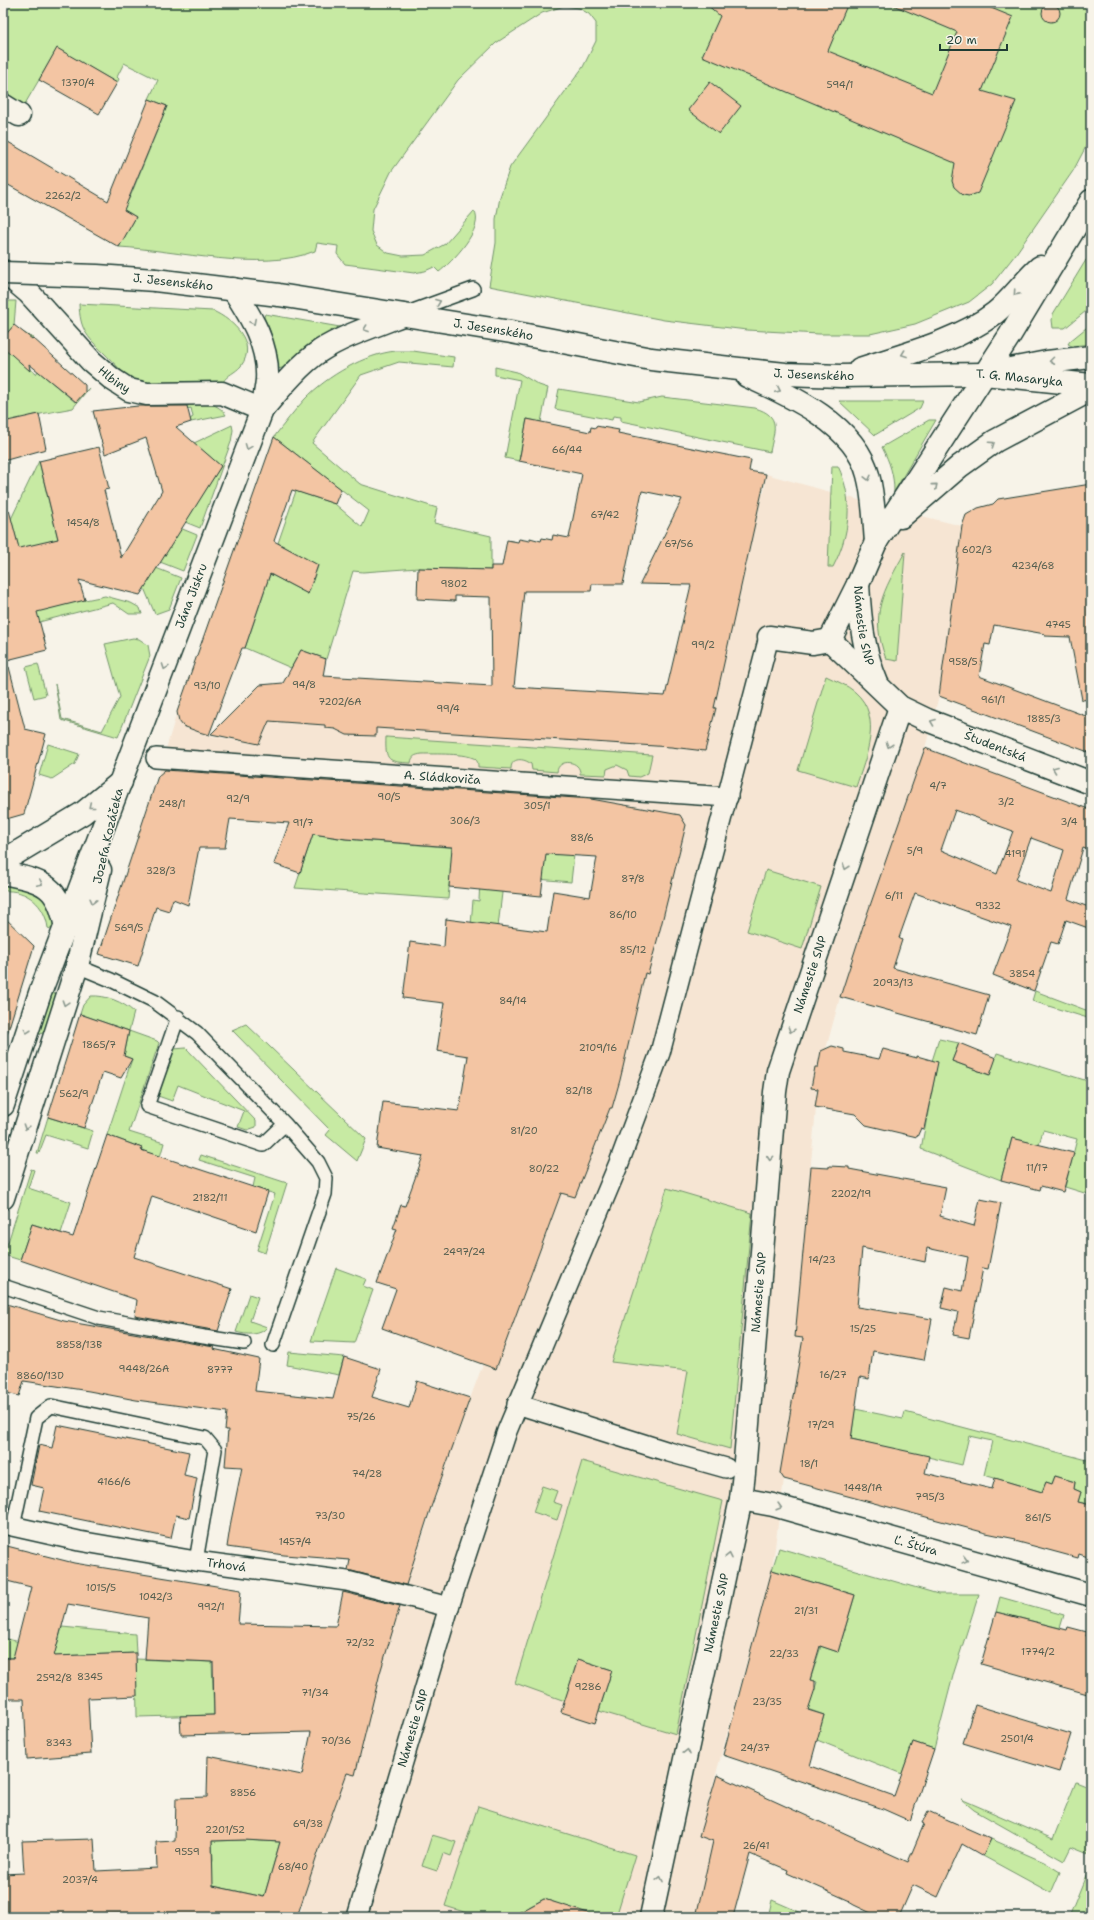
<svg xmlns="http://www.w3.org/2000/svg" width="1094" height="1920" font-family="'Shantell Sans',sans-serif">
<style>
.built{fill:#f6e5d3}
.green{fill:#c7eaa3;stroke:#73946c}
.building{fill:#f3c5a3;stroke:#1f3d34;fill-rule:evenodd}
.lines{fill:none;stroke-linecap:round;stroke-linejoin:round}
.service-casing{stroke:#1f3d34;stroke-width:16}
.pedestrian-casing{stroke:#1f3d34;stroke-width:22}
.minor-casing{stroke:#1f3d34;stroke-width:25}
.tertiary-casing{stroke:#1f3d34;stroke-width:25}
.service{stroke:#f7f3e8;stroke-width:13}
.pedestrian{stroke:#f7f3e8;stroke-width:19}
.minor{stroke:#f7f3e8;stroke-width:22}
.tertiary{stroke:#f7f3e8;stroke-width:22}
.tertiary-bridge-casing{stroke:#1f3d34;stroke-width:25;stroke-linecap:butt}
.tertiary-bridge{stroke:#f7f3e8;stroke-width:22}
.oneway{stroke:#8b988e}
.labels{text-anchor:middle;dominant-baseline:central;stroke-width:3;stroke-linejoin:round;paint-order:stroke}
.number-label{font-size:10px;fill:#545f50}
.street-label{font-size:12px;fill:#1f3d34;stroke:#f7f3e8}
</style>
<rect width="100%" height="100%" fill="#f7f3e8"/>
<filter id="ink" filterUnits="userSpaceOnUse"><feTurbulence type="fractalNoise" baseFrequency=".025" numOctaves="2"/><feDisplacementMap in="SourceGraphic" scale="8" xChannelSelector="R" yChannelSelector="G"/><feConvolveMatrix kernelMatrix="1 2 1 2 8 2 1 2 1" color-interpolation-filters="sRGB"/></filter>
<g filter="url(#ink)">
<path class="built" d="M766 474 866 502 962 526 939 696 925 748 863 925 840 997 826 1049 821 1051 819 1059 822 1062 821 1067H815L811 1088 817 1089 816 1094 819 1096 815 1106 816 1108 795 1337 803 1338 785 1446 784 1479 772 1570 699 1836 713 1841 696 1917H300L302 1906H301L320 1847 336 1804 333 1803 340 1772 355 1775 379 1674 405 1589 456 1436 483 1364 496 1369 561 1193 575 1197 609 1108H612L620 1080 645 973 648 974 660 929 686 825 680 815 594 799 413 783 332 782 205 771 166 769 158 776 177 712 179 721 188 729H194L195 731 213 736 258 744 269 721 325 725 326 729 346 730 361 735 376 736V728L672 747 705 751 716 709 714 708 762 493H764Z"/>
<path class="green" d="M3 3H1091V137L1073 171 1015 255 992 284 969 302 915 324 870 334H819L747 330 664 320 489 286 496 243V219L500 197 510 167 583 67 596 41V23L589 14 579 8 564 6 542 13 496 43 458 80 391 172 373 209 371 231 377 245 388 253 403 256 425 255 445 244 474 211C486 227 451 263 439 272L434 267 425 271 414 273 345 264 337 254 338 246 317 243 315 251C261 273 177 250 119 247L136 217 123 209 130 197 167 106 149 99 158 80 124 63 117 77 119 79 117 83 57 49 22 109 3 97Z
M1089 258 1091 259V307L1065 328H1053L1052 320 1053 314 1086 260Z
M3 301H16L14 325 3 338Z
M79 304 213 311C233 320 258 343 241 366 235 373 228 374 223 382 199 385 158 394 136 381 123 374 114 363 104 353 86 336 80 329 79 304Z
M265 314 340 327V330L286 367 278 369 270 331 264 317Z
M1091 324V344L1072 346 1068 344 1070 341Z
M24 333 33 338 27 366 36 374 38 371 75 402 89 388 73 408 30 416 10 438 3 413V343L10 349Z
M396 351H413L454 357 453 367 399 362 361 375 312 443 360 484 437 508 434 523 491 536V570L418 568 363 572 353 571 326 659 301 650 291 668 245 648 270 574 308 594 318 566 278 543 296 491 335 504 362 527 369 511 274 437C284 424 294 411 305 399 327 376 365 354 396 351Z
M495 367 517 372 539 385 548 388 541 422 527 419 519 461 505 458 520 380 495 375Z
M559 389 639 402 662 397 755 408C782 416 774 430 770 452L621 421V417L613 416 612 420 555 409Z
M839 401H923L920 408 875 435Z
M186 402C201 403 217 401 226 415L191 422 190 419 193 417 191 408 187 409Z
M929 420H936L894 492C894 475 890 463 882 447Z
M232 425 233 430 231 442 200 528 185 522 221 466 194 443Z
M39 461 58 539 47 542 85 600 105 596 131 603 140 608 142 614H129L113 603 39 622 11 519Z
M832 466H838C854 500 850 534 833 567H828Z
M180 528 197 535 183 571 160 562Z
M905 552 897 661 886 659C869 613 883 592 905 552Z
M156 568 181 578 169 609 155 614 144 588Z
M133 638 139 639 148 645 150 656 118 737 61 720 55 684 62 719 102 731 120 697 105 644Z
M38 664 46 695 34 698 26 667Z
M826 676C836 681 847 685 855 692 884 717 865 759 856 787L798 770Z
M386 737 652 755 648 773 639 777 629 776 627 770 617 765 607 769 606 775 580 774C581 760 558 758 557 772L532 770 531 764C524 758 511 757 511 769L478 767C478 764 478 761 475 759 467 753 433 754 422 754 415 755 412 756 411 763 388 762 385 761 386 737Z
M48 744 79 754 75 764 52 779 39 775Z
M313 834 345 839 522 853 574 855 571 882 504 876 495 952 471 925 473 900 479 901 480 878 450 876 448 899 295 888Z
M766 870 821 887 802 949 747 931Z
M16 884C36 893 59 902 53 930L48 928C45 905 27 889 3 891V885Z
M1035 991 1091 1012V1019L1032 1001Z
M55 993 57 994 51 1030 31 1037 50 995Z
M91 996C106 995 123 1002 134 1012L129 1031 157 1041 159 1043 129 1132 164 1143 160 1157 141 1150 142 1148 107 1135 132 1059 124 1056 129 1031 80 1014 83 1005Z
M246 1024 366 1139 357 1161 326 1135 330 1130 232 1030Z
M939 1039 959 1043 952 1061 989 1075 997 1053 1091 1082V1195L1065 1187 1077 1139 1043 1130 1039 1145 1012 1138 1001 1180 921 1149 936 1069 932 1061Z
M186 1048 256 1121V1127L247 1130 238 1127 244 1111 178 1085 172 1101 158 1096 174 1049Z
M48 1117 93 1131 88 1148 46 1135 39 1153H37Z
M201 1155 287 1183 265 1253 257 1250 275 1194 253 1187 255 1178 199 1160Z
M31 1169 34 1170 28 1188 71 1202 61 1233 32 1224 20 1260 4 1255Z
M667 1188 752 1213 730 1449 677 1434 688 1371 611 1362Z
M336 1268 366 1279 363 1286 373 1290 354 1343 311 1341Z
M249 1294 258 1297 250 1321 267 1327C261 1336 246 1335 236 1332Z
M289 1352 344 1357 339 1375 287 1365Z
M855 1409 903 1419 905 1412 1091 1461V1505L1078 1502 1081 1492 1074 1489 1075 1482 1055 1476 1052 1484 1046 1482 1042 1492 984 1475 992 1441 969 1436 962 1465 851 1439Z
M582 1461 723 1501 676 1734 599 1711 612 1670 578 1659 565 1701 515 1683Z
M542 1486 557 1491 553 1502 562 1505 557 1520 533 1512Z
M779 1548 938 1594H979L954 1672 934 1749 913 1742 902 1774 817 1740 824 1715 796 1705 814 1691 817 1682 810 1680 821 1646 838 1652 855 1595 772 1570Z
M1000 1597 1064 1615 1060 1628 996 1612Z
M62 1627 135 1634 136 1653 3 1658V1638L41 1647V1649H56Z
M136 1659 212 1662 214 1715 137 1717Z
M1076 1782 1091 1788V1855L1071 1847 1064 1861 974 1810 961 1799 1053 1839Z
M478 1806 635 1855 616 1917H562L556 1903 544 1899 529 1907 526 1917H480L445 1906Z
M432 1835 456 1842 451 1856 443 1853 437 1871 422 1866Z
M991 1839 1044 1862 1060 1872 1051 1893 983 1856Z
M244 1840 280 1842 264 1897 208 1885 213 1859 212 1841Z
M1091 1863V1917H1069Z
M772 1900 811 1917H768Z"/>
<path class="building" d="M705 3H848L828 51 932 93 957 32 888 3H979L1013 17 982 91 1016 101 978 193 969 196 963 195 954 187 952 181 955 163 702 56 720 16Z
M1042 13a9 9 0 1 1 18 0a9 9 0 1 1-18 0Z
M57 48 117 83 99 114 39 80Z
M710 82 741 106 719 134 688 110Z
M149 99 167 106 124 210 136 217 119 247 3 182V139L108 201Z
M14 325 32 339 33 338 85 385V392L76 402 29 364 30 371 3 347V338Z
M138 406H187L191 422 176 427 221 466 140 595 79 580 85 600 37 612 47 650 3 661V511L9 510 19 548 58 539 39 461 99 447 109 489 104 490 121 558 162 491 146 438 105 454 93 411Z
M39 414 46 449 3 461V422Z
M527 419 590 432 591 427 596 428V426L619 430 618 433 751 460 749 471 766 474 714 708H716L705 751 671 747 376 728V736L347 735 335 729 325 728V725L269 721 259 744 211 734 260 685 283 683 301 650 326 659 323 676 492 686 491 597 455 596V601L417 599 418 568 491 570V566H502L507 540 518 542 519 539 530 541V538L541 541 542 538 552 540 553 535 569 538 582 474 519 461ZM642 491 682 499 640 584 691 585 665 696 514 687 524 591H591L592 584H623Z
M274 437 341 489 335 504 292 490 274 541 318 565 308 594 270 574 245 648H242L209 735 199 732 183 726 179 721 177 712Z
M1091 484V699L1082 700 1070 637 1045 636V634L994 625 990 645 985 644 979 676 1091 718V753L939 696 962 526 966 515 978 508 993 504 998 499Z
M9 667 25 729 46 734 24 814 3 820V668Z
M925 748 1091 810V851L1083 848 1068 899 1091 908V929L1066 920 1058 944 1051 942 1034 991 993 975 1011 927 915 893 899 938 902 940 893 968 989 995 977 1035 840 997 864 923ZM955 810 1013 831 997 874 941 850ZM1031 838 1064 850 1051 893 1016 880Z
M165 770 591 799 680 815 686 825 661 926 648 974 645 973 620 1080 612 1108H610L575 1197 561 1193 496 1369 382 1328 396 1289 377 1283 397 1229 393 1228 401 1205 405 1206 423 1156 377 1148 383 1102 459 1111 468 1056 437 1051 444 1003 403 998 410 942 444 947 446 919 547 932 553 891 590 897 597 857 546 854 541 896 449 887 452 847 346 839 313 834 300 873 274 864 289 823 230 819 225 848H199L188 905 173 899 169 911 156 907 138 966 99 954 158 776Z
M3 916 34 946 7 1034 3 1033Z
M80 1014 129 1031 124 1056 132 1059 121 1078 103 1072 84 1128 48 1117Z
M959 1043 996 1058 990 1075 952 1061Z
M832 1046 844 1049V1052L879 1059 883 1049 917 1058V1056L938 1062 924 1129 921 1128 917 1137 866 1125 855 1114 815 1107 818 1089 811 1088 815 1067H818L821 1051Z
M107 1135 142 1148 141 1150 268 1192 256 1231 152 1196 134 1257 232 1289 218 1331 135 1316 137 1300 20 1260 32 1224 73 1237Z
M1012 1138 1074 1153 1063 1192 1041 1186 1040 1190 1001 1180Z
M829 1166 849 1167V1169L946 1187 940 1216 974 1226 980 1199 1001 1203 988 1269 983 1268 969 1338 953 1335 958 1312 941 1308 946 1287 962 1291 968 1257 927 1248 925 1262 862 1248 857 1307 932 1319 924 1360 873 1351 869 1379 860 1377 851 1439 929 1456 925 1473 992 1489 995 1478 1042 1492 1046 1482 1052 1484 1055 1476 1075 1482 1074 1489 1081 1492 1078 1502 1091 1505V1558L1079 1554 1078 1558 1015 1541 1016 1539 986 1533 784 1479 780 1473 803 1338 795 1337 811 1167 829 1168Z
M3 1303 64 1321 214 1347 213 1349 259 1359 255 1391 333 1399 344 1357 381 1369 372 1397 409 1408 417 1381 470 1398 430 1510 406 1585 348 1570 350 1560 284 1555 227 1547 231 1521 242 1467 225 1466 228 1430H225L227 1412 136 1400 89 1391 24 1381 19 1396 3 1392Z
M57 1425 189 1452 184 1475 197 1478 189 1518 176 1515 171 1538 39 1511 44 1488 31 1485 39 1445 52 1448Z
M3 1545 74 1563 241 1590 238 1624 336 1626 343 1592 400 1606 380 1673 355 1775 347 1773 320 1847 297 1917H164L136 1913 77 1915V1917H3V1874L24 1873 22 1841 94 1839 96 1871 157 1868 156 1842 175 1841 176 1798 207 1797 208 1756 302 1775 311 1732 181 1735 180 1716 214 1715 213 1662 145 1659 148 1618 68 1604 54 1656 136 1653 137 1696 88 1698 91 1754 27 1759 24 1699H3V1658H13L31 1587 3 1580ZM244 1840 280 1842 264 1897 213 1886 212 1841Z
M772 1570 855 1595 838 1652 820 1646 810 1680 815 1681V1689L808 1710 824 1715 810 1766 894 1796 913 1742 934 1749 910 1821 883 1809 723 1755Z
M996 1612 1067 1630 1068 1627 1087 1632 1086 1636 1091 1637V1695L981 1664Z
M578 1659 612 1670 595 1723 561 1712Z
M975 1705 1071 1734 1059 1772 963 1743Z
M717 1775 908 1862 924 1824 922 1823 928 1811 991 1839 983 1856 962 1844 938 1897 913 1885 899 1917H870L871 1913 854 1905 849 1902 850 1901 787 1873 788 1870 750 1854 733 1917H696L713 1841 699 1836Z
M544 1899 588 1913V1917H511Z"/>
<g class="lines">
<defs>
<path id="service" d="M407 313 473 289
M77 966 111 980 154 1001 197 1033 285 1124 318 1162 326 1178 325 1194 273 1345
M178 1017 147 1106 263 1145 285 1124
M3 1286 99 1318 204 1337 244 1343
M13 1527 36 1418 51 1406 205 1438 215 1450 196 1561"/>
<g id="pedestrian">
<path id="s1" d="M156 758 728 797"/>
<path d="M517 1404 669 1452 726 1468"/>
<path id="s2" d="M3 1524 79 1541 196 1561 347 1581 449 1607"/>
<path id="s3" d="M357 1917 449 1607 507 1431 619 1163 660 1053 769 637"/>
</g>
<g id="minor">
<path d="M3 105 19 115"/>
<path id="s4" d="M3 271 29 293 91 361 112 379 129 390 147 394 222 393 262 410"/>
<path d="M262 410C279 390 298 366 320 351 345 335 375 326 402 315"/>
<path id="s5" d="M858 584C860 619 863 650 877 683"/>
<path d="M769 637 813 643 830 640"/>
<path id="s6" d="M830 640 900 707 927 720 1091 783"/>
<path d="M830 640 858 584 876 542"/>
<path d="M3 861 83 813 121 782"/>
<path d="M3 873C44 881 59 885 66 929"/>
<path id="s7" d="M3 1105 40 993 262 410C264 400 266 390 267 380 269 345 251 317 233 289"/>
<path d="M3 1198 77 966 100 870"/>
<path id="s8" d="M741 1499 773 1505 1091 1595"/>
<path id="s9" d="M651 1917 741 1499 744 1473 775 1092 778 1071 900 707"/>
</g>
<g id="tertiary">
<path id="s10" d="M155 280 279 295 511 332 651 359 730 368 785 374 840 376 984 374 1091 385"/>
<path d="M860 369C903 355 960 340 995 313 1012 299 1024 281 1040 267"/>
<path d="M1005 370 1047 362 1091 357"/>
<path d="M747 376C791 396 855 424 868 475 874 497 874 520 876 542"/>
<path d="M901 517 960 466 995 441 1091 390"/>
<path d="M876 542 1010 335 1091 201"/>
</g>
</defs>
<use href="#service" class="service-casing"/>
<use href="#pedestrian" class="pedestrian-casing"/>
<use href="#minor" class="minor-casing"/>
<use href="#tertiary" class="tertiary-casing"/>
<use href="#service" class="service"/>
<use href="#pedestrian" class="pedestrian"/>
<use href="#minor" class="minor"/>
<use href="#tertiary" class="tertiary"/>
<defs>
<path id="tertiary-bridge" d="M3 273 97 276 155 280"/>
</defs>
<use href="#tertiary-bridge" class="tertiary-bridge-casing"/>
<use href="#tertiary-bridge" class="tertiary-bridge"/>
</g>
<defs><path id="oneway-chevron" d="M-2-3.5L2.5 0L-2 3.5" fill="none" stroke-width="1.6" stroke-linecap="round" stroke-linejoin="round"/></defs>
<g class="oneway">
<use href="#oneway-chevron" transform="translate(1016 293) rotate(132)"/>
<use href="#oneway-chevron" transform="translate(438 302) rotate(-21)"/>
<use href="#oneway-chevron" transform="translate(253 322) rotate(63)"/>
<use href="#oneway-chevron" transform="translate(366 329) rotate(160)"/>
<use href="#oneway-chevron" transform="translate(904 354) rotate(160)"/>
<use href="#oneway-chevron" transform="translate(1052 361) rotate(173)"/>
<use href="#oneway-chevron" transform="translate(778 390) rotate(25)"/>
<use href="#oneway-chevron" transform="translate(992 444) rotate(-34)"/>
<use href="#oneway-chevron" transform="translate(248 447) rotate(111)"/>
<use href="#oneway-chevron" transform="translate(868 478) rotate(76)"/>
<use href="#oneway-chevron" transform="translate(935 486) rotate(-40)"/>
<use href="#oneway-chevron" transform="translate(165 667) rotate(110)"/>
<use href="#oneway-chevron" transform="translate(933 722) rotate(-159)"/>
<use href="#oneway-chevron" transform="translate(889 745) rotate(109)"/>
<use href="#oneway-chevron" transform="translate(1055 769) rotate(-159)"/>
<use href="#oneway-chevron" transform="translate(91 806) rotate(141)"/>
<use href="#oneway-chevron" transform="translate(846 867) rotate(109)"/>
<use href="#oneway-chevron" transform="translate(40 883) rotate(26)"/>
<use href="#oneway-chevron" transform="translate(93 901) rotate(104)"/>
<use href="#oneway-chevron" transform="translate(65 1003) rotate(108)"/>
<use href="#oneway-chevron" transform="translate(791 1030) rotate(109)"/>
<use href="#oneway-chevron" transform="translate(27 1031) rotate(109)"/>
<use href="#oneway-chevron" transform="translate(26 1127) rotate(108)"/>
<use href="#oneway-chevron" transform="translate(770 1158) rotate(95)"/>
<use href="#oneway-chevron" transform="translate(779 1507) rotate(16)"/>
<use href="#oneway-chevron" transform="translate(729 1556) rotate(-78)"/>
<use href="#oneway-chevron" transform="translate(965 1560) rotate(15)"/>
<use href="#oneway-chevron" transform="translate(687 1752) rotate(-78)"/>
<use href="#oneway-chevron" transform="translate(660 1879) rotate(-78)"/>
</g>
</g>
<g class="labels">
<g class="number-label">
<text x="78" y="82">1370/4</text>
<text x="840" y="84">594/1</text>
<text x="63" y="195">2262/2</text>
<text x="567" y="449">66/44</text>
<text x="605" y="514">67/42</text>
<text x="83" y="522">1454/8</text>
<text x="679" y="543">67/56</text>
<text x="977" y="549">602/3</text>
<text x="1033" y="565">4234/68</text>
<text x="454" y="583">9802</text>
<text x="1058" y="624">4745</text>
<text x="703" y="644">99/2</text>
<text x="963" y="661">958/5</text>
<text x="304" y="684">94/8</text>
<text x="207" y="685">93/10</text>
<text x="993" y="699">961/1</text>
<text x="340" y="701">7202/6A</text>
<text x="448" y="708">99/4</text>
<text x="1044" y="718">1885/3</text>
<text x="938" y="785">4/7</text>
<text x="389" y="796">90/5</text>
<text x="238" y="798">92/9</text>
<text x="1006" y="801">3/2</text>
<text x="172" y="803">248/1</text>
<text x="537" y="805">305/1</text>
<text x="465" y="820">306/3</text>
<text x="1069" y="821">3/4</text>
<text x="303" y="822">91/7</text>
<text x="582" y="837">88/6</text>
<text x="915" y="850">5/9</text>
<text x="1015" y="853">4191</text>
<text x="161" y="870">328/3</text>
<text x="633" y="878">87/8</text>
<text x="894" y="895">6/11</text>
<text x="988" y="905">9332</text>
<text x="623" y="914">86/10</text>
<text x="129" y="927">569/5</text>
<text x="633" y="949">85/12</text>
<text x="1022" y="973">3854</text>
<text x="893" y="982">2093/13</text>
<text x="513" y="1000">84/14</text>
<text x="99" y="1044">1865/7</text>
<text x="598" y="1047">2109/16</text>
<text x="579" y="1090">82/18</text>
<text x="74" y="1093">562/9</text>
<text x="524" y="1130">81/20</text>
<text x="1037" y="1167">11/17</text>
<text x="544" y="1168">80/22</text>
<text x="851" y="1193">2202/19</text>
<text x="210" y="1197">2182/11</text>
<text x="464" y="1251">2497/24</text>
<text x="822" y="1259">14/23</text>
<text x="863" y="1328">15/25</text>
<text x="79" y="1344">8858/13B</text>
<text x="144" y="1368">9448/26A</text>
<text x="220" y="1369">8777</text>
<text x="833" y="1374">16/27</text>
<text x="40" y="1375">8860/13D</text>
<text x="361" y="1416">75/26</text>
<text x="821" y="1424">17/29</text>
<text x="809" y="1463">18/1</text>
<text x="367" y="1473">74/28</text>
<text x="114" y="1481">4166/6</text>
<text x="863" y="1487">1448/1A</text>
<text x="930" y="1496">795/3</text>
<text x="330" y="1515">73/30</text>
<text x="1038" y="1517">861/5</text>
<text x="295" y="1541">1457/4</text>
<text x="101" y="1587">1015/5</text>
<text x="156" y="1596">1042/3</text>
<text x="211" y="1606">992/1</text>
<text x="806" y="1610">21/31</text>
<text x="360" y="1642">72/32</text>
<text x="1038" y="1651">1774/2</text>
<text x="784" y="1653">22/33</text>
<text x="90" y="1676">8345</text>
<text x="54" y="1677">2592/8</text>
<text x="588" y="1686">9286</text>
<text x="315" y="1692">71/34</text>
<text x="767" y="1701">23/35</text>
<text x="1017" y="1738">2501/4</text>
<text x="336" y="1740">70/36</text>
<text x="59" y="1742">8343</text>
<text x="755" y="1747">24/37</text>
<text x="243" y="1792">8856</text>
<text x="308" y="1823">69/38</text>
<text x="225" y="1829">2201/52</text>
<text x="756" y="1845">26/41</text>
<text x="187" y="1851">9559</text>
<text x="293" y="1866">68/40</text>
<text x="80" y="1879">2037/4</text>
</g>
<g class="street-label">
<text transform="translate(173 282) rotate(6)">J. Jesenského</text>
<text stroke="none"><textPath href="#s10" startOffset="342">J. Jesenského</textPath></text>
<text stroke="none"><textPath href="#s10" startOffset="666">J. Jesenského</textPath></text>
<text stroke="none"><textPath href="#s10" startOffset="872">T. G. Masaryka</textPath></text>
<text stroke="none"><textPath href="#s4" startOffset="156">Hlbiny</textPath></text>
<text stroke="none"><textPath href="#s7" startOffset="543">Jána Jiskru</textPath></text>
<text stroke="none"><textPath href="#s5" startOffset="42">Námestie SNP</textPath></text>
<text stroke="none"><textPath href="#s6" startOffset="200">Študentská</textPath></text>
<text stroke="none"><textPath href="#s1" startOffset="287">A. Sládkoviča</textPath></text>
<text transform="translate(108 836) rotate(-77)">Jozefa Kozáčeka</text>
<text stroke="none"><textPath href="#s9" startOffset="959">Námestie SNP</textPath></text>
<text stroke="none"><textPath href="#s9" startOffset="635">Námestie SNP</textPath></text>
<text stroke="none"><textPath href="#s8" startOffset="181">Ľ. Štúra</textPath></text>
<text stroke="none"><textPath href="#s2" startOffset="227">Trhová</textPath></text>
<text stroke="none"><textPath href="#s9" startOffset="311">Námestie SNP</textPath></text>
<text stroke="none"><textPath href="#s3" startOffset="197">Námestie SNP</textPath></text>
</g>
</g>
<rect width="1094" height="1920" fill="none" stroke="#f7f3e8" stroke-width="16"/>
<rect x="8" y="8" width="1078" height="1904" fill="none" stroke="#1f3d34" stroke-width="1.5" filter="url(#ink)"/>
<path d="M940 44v6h67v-6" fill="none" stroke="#1f3d34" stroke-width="2"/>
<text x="946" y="44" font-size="12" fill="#1f3d34" stroke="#f7f3e8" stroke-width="3" paint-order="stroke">20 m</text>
</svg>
